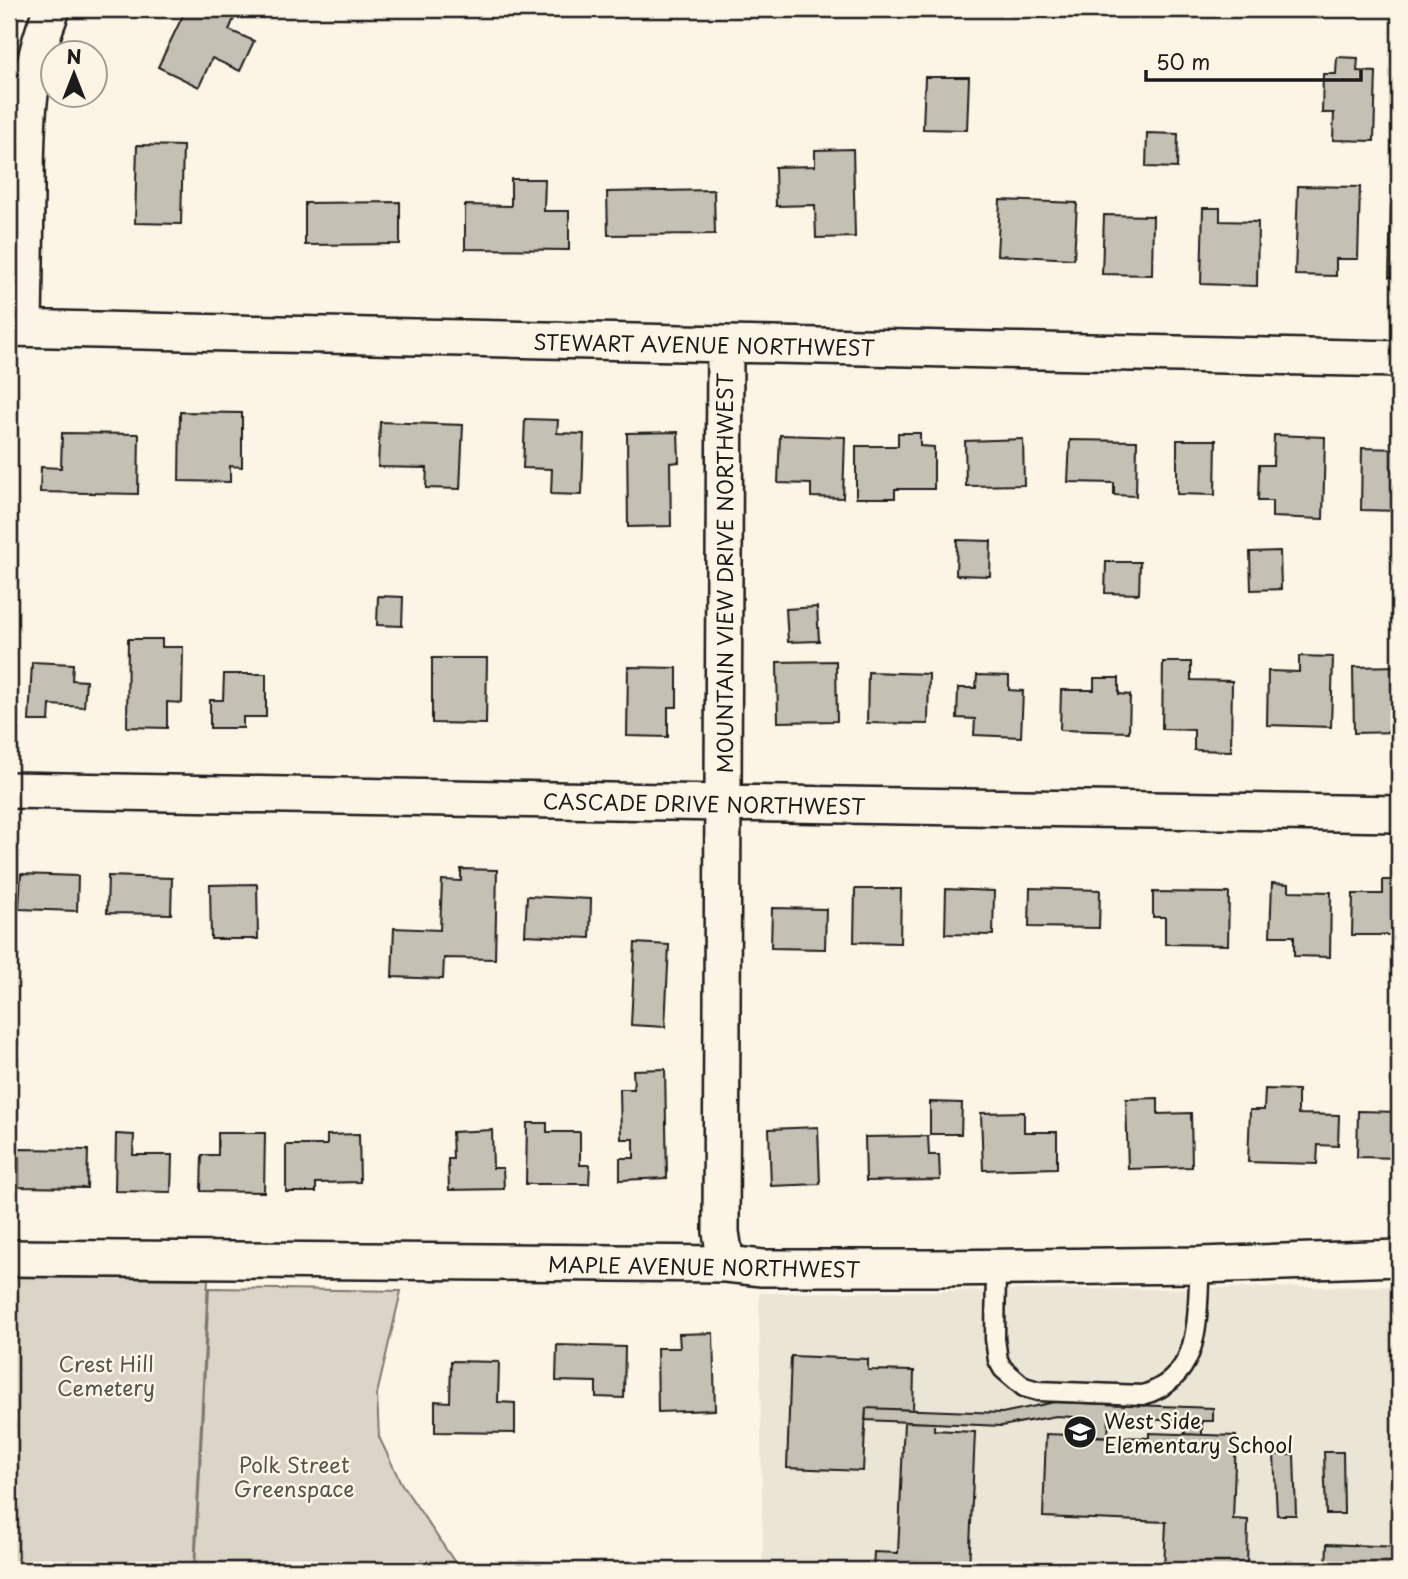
<svg xmlns="http://www.w3.org/2000/svg" width="1408" height="1579" font-family="'Playpen Sans',sans-serif">
<style>
.built{fill:#ebe5d6}
.green{fill:#dbd5c8;stroke:#7c7872;stroke-width:2}
.building{fill:#c4c0b3;stroke:#1c1c1c;stroke-width:2}
.lines{fill:none;stroke-linecap:round;stroke-linejoin:round}
.service-casing{stroke:#1c1c1c;stroke-width:23}
.minor-casing{stroke:#1c1c1c;stroke-width:40}
.service{stroke:#fcf5e5;stroke-width:18}
.minor{stroke:#fcf5e5;stroke-width:35}
.labels{text-anchor:middle;dominant-baseline:central;stroke-width:5;stroke-linejoin:round;paint-order:stroke}
.street-label{font-size:21px;fill:#1c1c1c;stroke:#fcf5e5}
.park-label{font-size:21px;fill:#555450;stroke:#fcf5e5}
.poi-label{font-size:21px;fill:#1c1c1c;stroke:#fcf5e5;text-anchor:start}
</style>
<rect width="100%" height="100%" fill="#fcf5e5"/>
<filter id="ink" filterUnits="userSpaceOnUse"><feTurbulence type="fractalNoise" baseFrequency=".0143" numOctaves="2"/><feDisplacementMap in="SourceGraphic" scale="14" xChannelSelector="R" yChannelSelector="G"/><feConvolveMatrix kernelMatrix="1 2 1 2 8 2 1 2 1" color-interpolation-filters="sRGB"/></filter>
<g filter="url(#ink)">
<path class="built" d="M1399 1286V1570H763L759 1293Z"/>
<path class="green" d="M9 1277 208 1279 194 1570H9Z
M209 1288 401 1291 377 1394 379 1437 401 1483 460 1570H195Z"/>
<path class="building" d="M186 9H224L236 14 229 30 254 41 240 71 212 58 199 87 158 67Z
M1337 57 1358 58 1357 71 1376 72 1374 141 1333 140 1334 113H1322L1323 74H1336Z
M925 77H969L967 130 923 129Z
M1147 133 1178 134 1177 168 1146 167Z
M137 145 183 146 181 224 135 223Z
M853 149 855 237 816 238 815 205 776 206 775 167 815 166V150Z
M511 179H545L544 211H569V250L465 249V205L511 206Z
M1298 186 1360 187 1358 259H1336V276L1295 275Z
M714 190 715 234 608 235 607 192Z
M1000 200 1077 203 1074 259 997 255Z
M400 202V244L305 245V203Z
M1391 205H1399V277H1389Z
M1203 208H1220V221L1258 222 1257 286 1201 284Z
M1104 215 1153 216 1152 275 1102 274Z
M180 412 242 413V467L230 466V482L179 481Z
M525 419 558 420 557 433 584 434 582 495 551 494 552 469 523 468Z
M380 422 463 425 460 489 426 488 427 468 378 467Z
M678 432 679 462 670 463 671 526 628 527 627 433Z
M62 433 139 434 138 494 40 492 41 467 61 468Z
M898 433H920V446L934 447V489H895V498H856V446H898Z
M780 435 845 437 843 498 811 497V484L778 483Z
M1274 435 1325 437 1323 519 1272 517V501H1258L1259 465H1273Z
M1023 439 1024 485 966 486 965 441Z
M1070 440 1137 441 1136 496 1114 495V483L1068 482Z
M1177 440H1216L1215 495 1177 494Z
M1362 448 1399 449V511L1361 510Z
M957 540 991 541 990 576 956 575Z
M1280 551 1281 589 1251 590 1250 552Z
M1106 562H1140L1139 594 1105 593Z
M378 596 403 597 402 626 377 625Z
M817 607 819 641 788 642 786 609Z
M128 639H162V647H183L182 703 167 702V728L127 727Z
M1299 656 1333 657 1331 727 1267 725 1268 671 1299 672Z
M432 658H487L486 724 432 723Z
M836 661 837 721 778 722 777 662Z
M32 662 73 664 72 680 86 681 84 707 50 705 49 721H29Z
M1163 662H1191V680L1232 681 1231 751 1194 750V730L1162 729Z
M1399 666V732L1354 733 1353 667Z
M628 667 677 668V707H668V737L627 736Z
M868 672 929 674 928 724 867 723Z
M224 674H266V717H243V728H210V700H223Z
M977 675 1009 676V690L1023 691 1021 737 974 735 975 719 957 718 958 688H976Z
M1094 678H1119V694L1130 695 1129 732 1060 730 1061 690H1094Z
M461 869 497 870 495 959 444 958 443 979 392 977 394 928 440 930 442 880 461 881Z
M21 874 78 876 77 911 19 909Z
M108 876 172 878 171 914 107 913Z
M1383 880H1399V935H1352L1353 894H1383Z
M1272 883 1289 884V891L1331 892 1330 957 1294 956V936H1270Z
M257 884 258 939H211L210 885Z
M1030 888 1100 890 1099 928 1029 927Z
M855 889H901L900 943 854 942Z
M946 889 994 891 993 935 945 934Z
M1153 892 1229 893 1228 945 1165 944V917H1153Z
M527 896 591 899 590 938 525 935Z
M772 908 826 909 825 949 771 948Z
M635 943 669 945 665 1027 631 1025Z
M665 1069 667 1178 620 1180V1158H634V1139H621L620 1089H634L633 1070Z
M1265 1089 1298 1090V1114L1339 1115 1338 1146 1318 1145 1317 1164 1248 1162 1250 1110H1264Z
M1158 1098V1114L1191 1113 1192 1167 1128 1169 1126 1099Z
M930 1102 962 1103 961 1134H930Z
M1358 1111 1399 1112V1158L1357 1157Z
M1024 1112V1132H1057V1168L983 1170 981 1113Z
M527 1123H547V1132H580V1165H590L589 1184H526Z
M818 1127 820 1184 771 1186 769 1129Z
M492 1130 493 1168H503L504 1189 449 1190 448 1159H453L452 1132Z
M218 1133H265L264 1192 201 1191 202 1155H218Z
M116 1134 134 1135 133 1155H172L171 1192 115 1191Z
M359 1134 360 1182 316 1183V1192H286V1145H327V1135Z
M928 1136 929 1155H939L940 1180 866 1181 865 1137Z
M19 1149 88 1150 87 1188 19 1187Z
M713 1333 715 1410 658 1412 657 1348H680L679 1334Z
M557 1345 625 1347 624 1398 596 1397V1382L556 1381Z
M791 1356 868 1359V1370L914 1371 913 1410 866 1408 863 1471 787 1468Z
M451 1361 499 1362 498 1402 515 1403V1433L435 1432V1401L450 1402Z
M1055 1402 1213 1408V1421H1202V1435L1185 1434 1186 1421 1109 1418 1108 1437 1090 1436V1418L1056 1416 1002 1426 865 1420 866 1408 1002 1413Z
M904 1422 934 1423V1430L975 1432 969 1570H873L874 1552 898 1553Z
M1149 1433 1236 1436 1233 1519 1248 1520 1247 1570H1164L1166 1522 1043 1517 1046 1434 1149 1438Z
M1324 1452H1343L1344 1514H1326Z
M1274 1455H1294L1296 1515H1277Z
M1327 1544 1399 1547V1570H1326Z"/>
<g class="lines">
<defs>
<path id="service" d="M996 1268 995 1339 998 1360 1003 1369 1024 1387 1038 1391 1143 1395C1204 1376 1196 1317 1200 1265"/>
<path id="minor" d="M9 328 1399 359
M24 328C25 284 25 239 26 194 26 127 26 72 52 9
M725 344 721 1232 726 1264
M9 790 722 803 1399 814
M9 1258 726 1264 762 1268H932L1200 1265 1399 1258"/>
</defs>
<use href="#service" class="service-casing"/>
<use href="#minor" class="minor-casing"/>
<use href="#service" class="service"/>
<use href="#minor" class="minor"/>
</g>
</g>
<defs>
<symbol id="school-disc" viewBox="-11 -11 22 22"><circle r="9.5" fill="#1c1c1c" stroke="#fcf5e5"/><path d="M0-5L7-2L0 1L-7-2ZM-4 1L0 2.5L4 1V4Q0 6-4 4Z" fill="#fff"/></symbol>
</defs>
<g fill-rule="evenodd">
<use href="#school-disc" x="1061" y="1413" width="38" height="38"/>
</g>
<g class="labels">
<g class="street-label">
<text transform="translate(704 344) rotate(1)">STEWART AVENUE NORTHWEST</text>
<text transform="translate(724 573) rotate(-90)">MOUNTAIN VIEW DRIVE NORTHWEST</text>
<text transform="translate(704 803) rotate(1)">CASCADE DRIVE NORTHWEST</text>
<text transform="translate(704 1266) rotate(1)">MAPLE AVENUE NORTHWEST</text>
</g>
<g class="park-label">
<text x="106" y="1363">Crest Hill<tspan x="106" dy="24">Cemetery</tspan></text>
<text x="294" y="1464">Polk Street<tspan x="294" dy="24">Greenspace</tspan></text>
</g>
<g class="poi-label">
<text x="1104" y="1420">West Side<tspan x="1104" dy="24">Elementary School</tspan></text>
</g>
</g>
<rect width="1408" height="1579" fill="none" stroke="#fcf5e5" stroke-width="35"/>
<rect x="18" y="18" width="1373" height="1544" fill="none" stroke="#1c1c1c" stroke-width="2.5" filter="url(#ink)"/>
<g transform="translate(74 74)"><circle r="33" fill="#fcf5e5" stroke="#a29e95" stroke-width="2"/>
<path d="M0-5L12 26L0 18L-12 26Z" fill="#1c1c1c"/>
<text y="-10" font-size="19" font-weight="bold" text-anchor="middle" fill="#1c1c1c">N</text>
</g>
<path d="M1146 70v10h215v-10" fill="none" stroke="#1c1c1c" stroke-width="3.5"/>
<text x="1156" y="70" font-size="21" fill="#1c1c1c" stroke="#fcf5e5" stroke-width="5" paint-order="stroke">50 m</text>
</svg>
